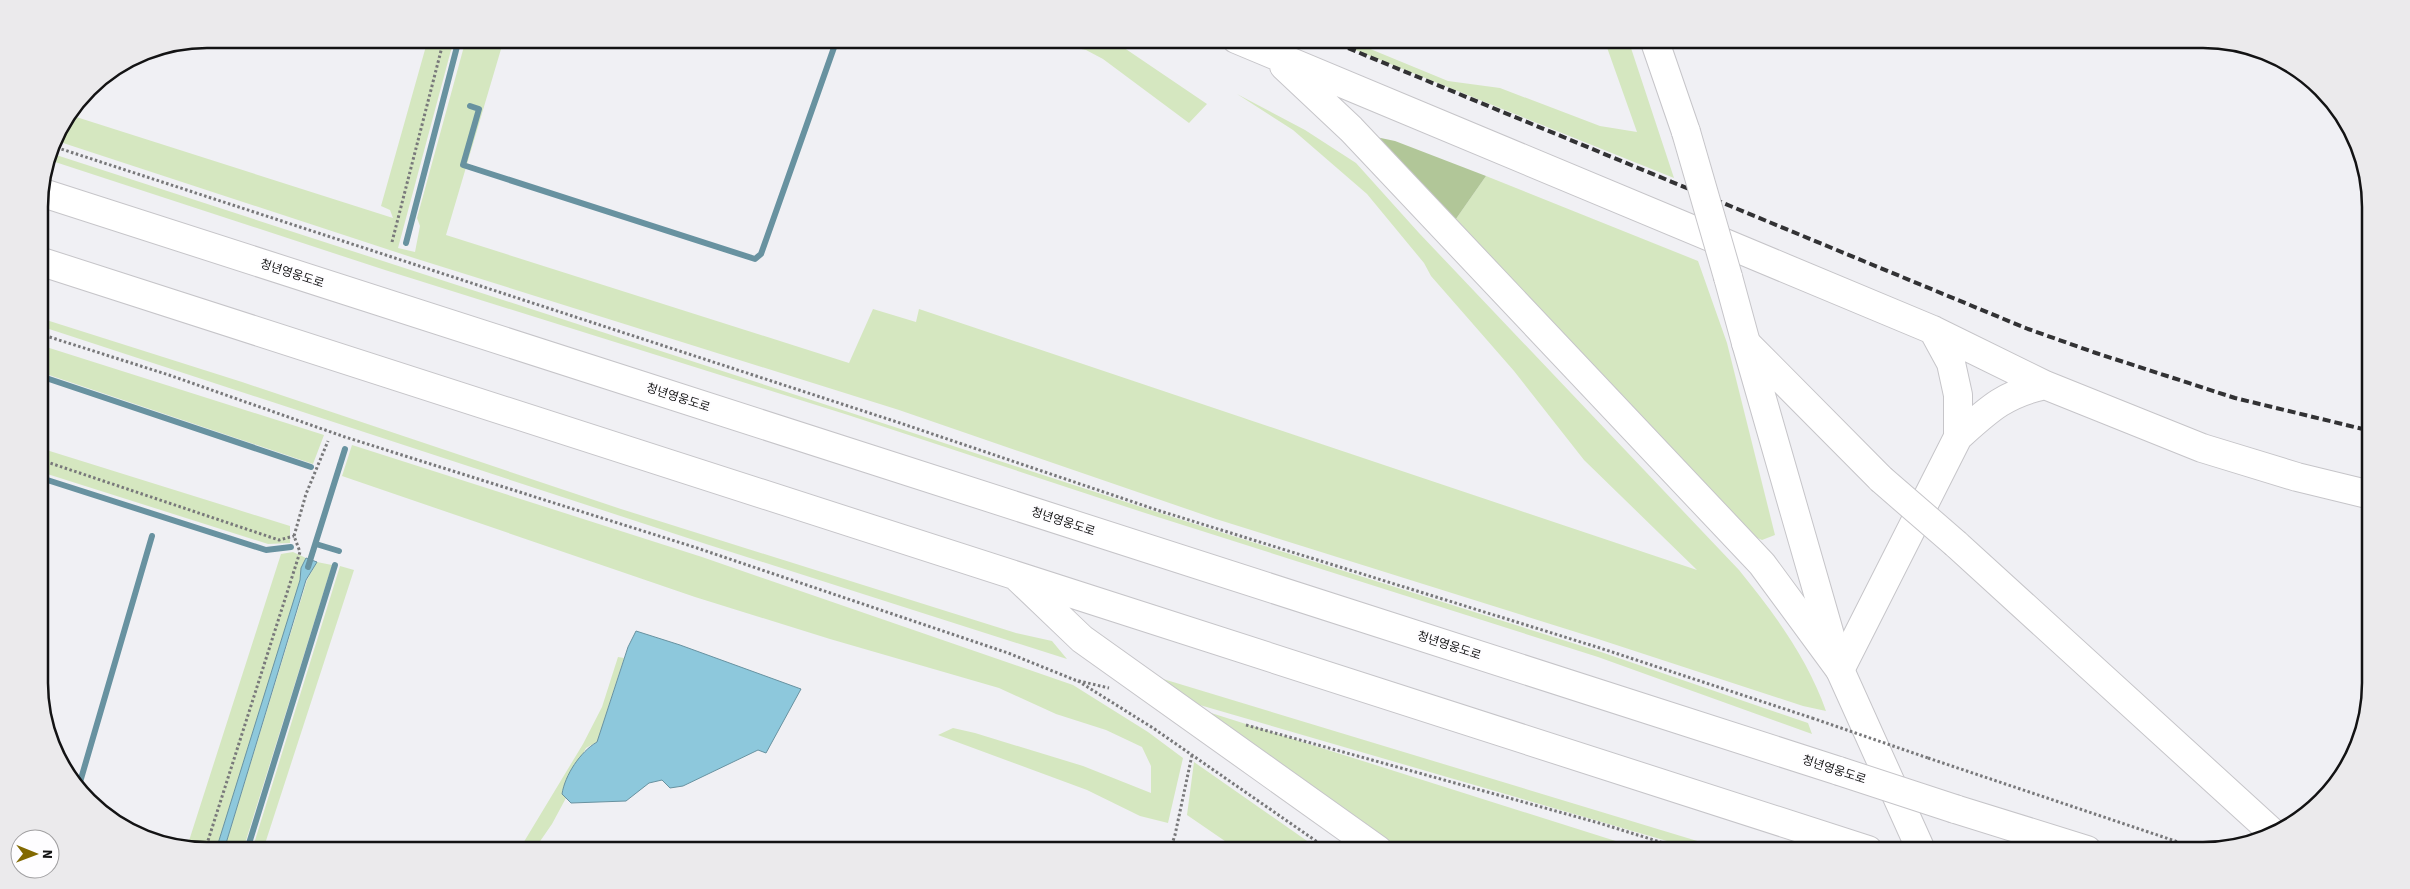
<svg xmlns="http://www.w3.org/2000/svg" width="2410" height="889" font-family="'Source Sans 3','Noto Sans KR',sans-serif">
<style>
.green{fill:#d5e7c0}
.forest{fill:#b1c698}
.water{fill:#8dc8dc;stroke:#6892a0}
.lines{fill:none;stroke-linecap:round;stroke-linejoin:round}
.stream{stroke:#6892a0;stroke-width:6}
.major-casing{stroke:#c6c5c9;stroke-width:30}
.highway-casing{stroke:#c6c5c9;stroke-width:30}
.path{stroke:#78787a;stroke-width:3;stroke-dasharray:2.5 2.5;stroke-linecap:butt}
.major{stroke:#fff;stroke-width:28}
.highway{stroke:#fff;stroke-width:28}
.rail{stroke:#323234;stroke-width:4;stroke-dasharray:8 4;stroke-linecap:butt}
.major-bridge-casing{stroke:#c6c5c9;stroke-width:30;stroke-linecap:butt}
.highway-bridge-casing{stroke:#c6c5c9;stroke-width:30;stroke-linecap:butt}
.path-bridge{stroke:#78787a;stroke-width:3;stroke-dasharray:2.5 2.5;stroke-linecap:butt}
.major-bridge{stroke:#fff;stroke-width:28}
.highway-bridge{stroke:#fff;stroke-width:28}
.labels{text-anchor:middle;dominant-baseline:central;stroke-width:4;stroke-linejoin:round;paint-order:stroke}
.street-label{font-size:12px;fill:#131314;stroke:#fefdff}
.rim{fill:none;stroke:#131314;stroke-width:2.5}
</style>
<rect width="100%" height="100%" fill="#f0f0f4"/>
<path class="green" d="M428 39H454L398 248 415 252 420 226 417 218 466 39H504L446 235 849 363 873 309 916 322 919 309 1697 570 1584 460 1514 371 1431 276 1424 263 1367 194 1293 130 1237 94 1305 130 1356 163 1419 233 1739 570C1774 613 1808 659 1826 711L1803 706 1595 638 1216 519 899 410 414 258 54 140 56 132 70 115 393 218 390 210 381 206Z
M1035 39H1111L1207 104 1189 123 1103 59 1086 50Z
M1328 39H1346L1448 81 1500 88 1600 126 1637 132 1604 39H1628L1674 178Z
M50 153 1163 514 1601 652 1808 723 1812 734 1598 657 1142 512 848 415 385 270 49 160Z
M1486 176 1698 261 1727 343 1775 535 1762 540 1742 531 1451 226Z
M40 318 242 382 621 509 1016 633 1052 641 1067 659 706 544 40 326Z
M40 345 324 435 313 464 40 372Z
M352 445 702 557 1073 685 1148 732 1183 758 1168 823 1140 816 1087 790 938 735 953 728 975 733 1083 766 1151 793V766L1142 747 1106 730 1056 714 999 688 830 639 695 597 342 476Z
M40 448 290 526V543L268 544 41 472Z
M293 552 306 558 301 568 300 580 216 850 187 847 281 554Z
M317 562 332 565 243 850H224L307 580Z
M340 566 354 570 263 850H252Z
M618 657 624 658 597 742 586 748 562 794 566 798 552 824 534 850H519L583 744 602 707Z
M1140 672 1727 850H1698L1148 690Z
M1189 706 1644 850H1391Z
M1194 762 1320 850H1238L1187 815Z"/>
<path class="forest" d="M1376 137 1395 141 1486 176 1451 226Z"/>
<path class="water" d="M306 558 317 562 306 580 224 850H216L300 580 301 568Z
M636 631 680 645 801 689 766 753 758 750 683 786 670 788 662 780 649 783 626 801 571 803 562 794C565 775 580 752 597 742L628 647Z"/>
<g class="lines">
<path class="stream" d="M470 106 479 109 463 165 755 259 761 254 837 39
M406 243 459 39
M40 376 311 467
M41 478 266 550 291 547
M316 544 339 551
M308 567 345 449
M78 789 152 536
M247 850 335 565"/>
<defs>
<path id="major" d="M1236 39 1933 330 2045 385 2202 448 2297 477 2371 495
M1654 39 1686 132
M1284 66 1351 129 1762 564 1840 670 1958 437C1988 410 2004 394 2045 385
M1728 277 1746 343
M1933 330 1951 363 1958 395V437"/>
<path id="highway" d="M40 192 1839 771
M39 261 1868 850
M1746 343 1840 670 1921 850
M1749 346 1881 479
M1956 544 2273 833
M1016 576 1082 639 1378 850
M1955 809 2087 850"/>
</defs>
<use href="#major" class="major-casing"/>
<use href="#highway" class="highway-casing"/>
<path class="path" d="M52 146 900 423 1157 510 1600 648 1812 718
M392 242 444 39
M40 334 169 375 345 437 697 548 1008 653 1075 680 1109 688
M41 460 279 540 294 536
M1078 681 1153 728 1329 850
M1246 725 1599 823 1686 850
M1928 758 2202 850
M205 850 300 552 294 536 306 494 328 441
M1170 850 1175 835 1192 755"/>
<use href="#major" class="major"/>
<use href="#highway" class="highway"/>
<path class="rail" d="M1326 39 2028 329 2096 353 2235 398 2371 431"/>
<defs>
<path id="major-bridge" d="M1686 132 1728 277"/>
<path id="highway-bridge" d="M1881 479 1956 544
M1839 771 1955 809"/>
</defs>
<use href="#major-bridge" class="major-bridge-casing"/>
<use href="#highway-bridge" class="highway-bridge-casing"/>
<path class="path-bridge" d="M1812 718 1928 758"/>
<use href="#major-bridge" class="major-bridge"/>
<use href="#highway-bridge" class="highway-bridge"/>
</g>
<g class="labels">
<g class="street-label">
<text transform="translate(292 274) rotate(18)">청년영웅도로</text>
<text transform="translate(678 398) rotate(18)">청년영웅도로</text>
<text transform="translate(1063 522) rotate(18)">청년영웅도로</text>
<text transform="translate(1449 646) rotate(18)">청년영웅도로</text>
<text transform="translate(1834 770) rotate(18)">청년영웅도로</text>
</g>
</g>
<path d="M0 0H2410V889H0ZM207 48H2203A159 159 0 0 1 2362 207V683A159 159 0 0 1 2203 842H207A159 159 0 0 1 48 683V207A159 159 0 0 1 207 48Z" fill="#ebeaec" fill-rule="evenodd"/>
<path class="rim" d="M207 48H2203A159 159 0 0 1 2362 207V683A159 159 0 0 1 2203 842H207A159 159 0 0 1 48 683V207A159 159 0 0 1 207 48Z"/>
<g transform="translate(35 854) rotate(91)"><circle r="24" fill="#fefdff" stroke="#a09fa1"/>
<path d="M0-4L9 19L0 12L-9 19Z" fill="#826901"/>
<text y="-8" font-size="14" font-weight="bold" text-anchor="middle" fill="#131314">N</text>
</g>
</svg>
